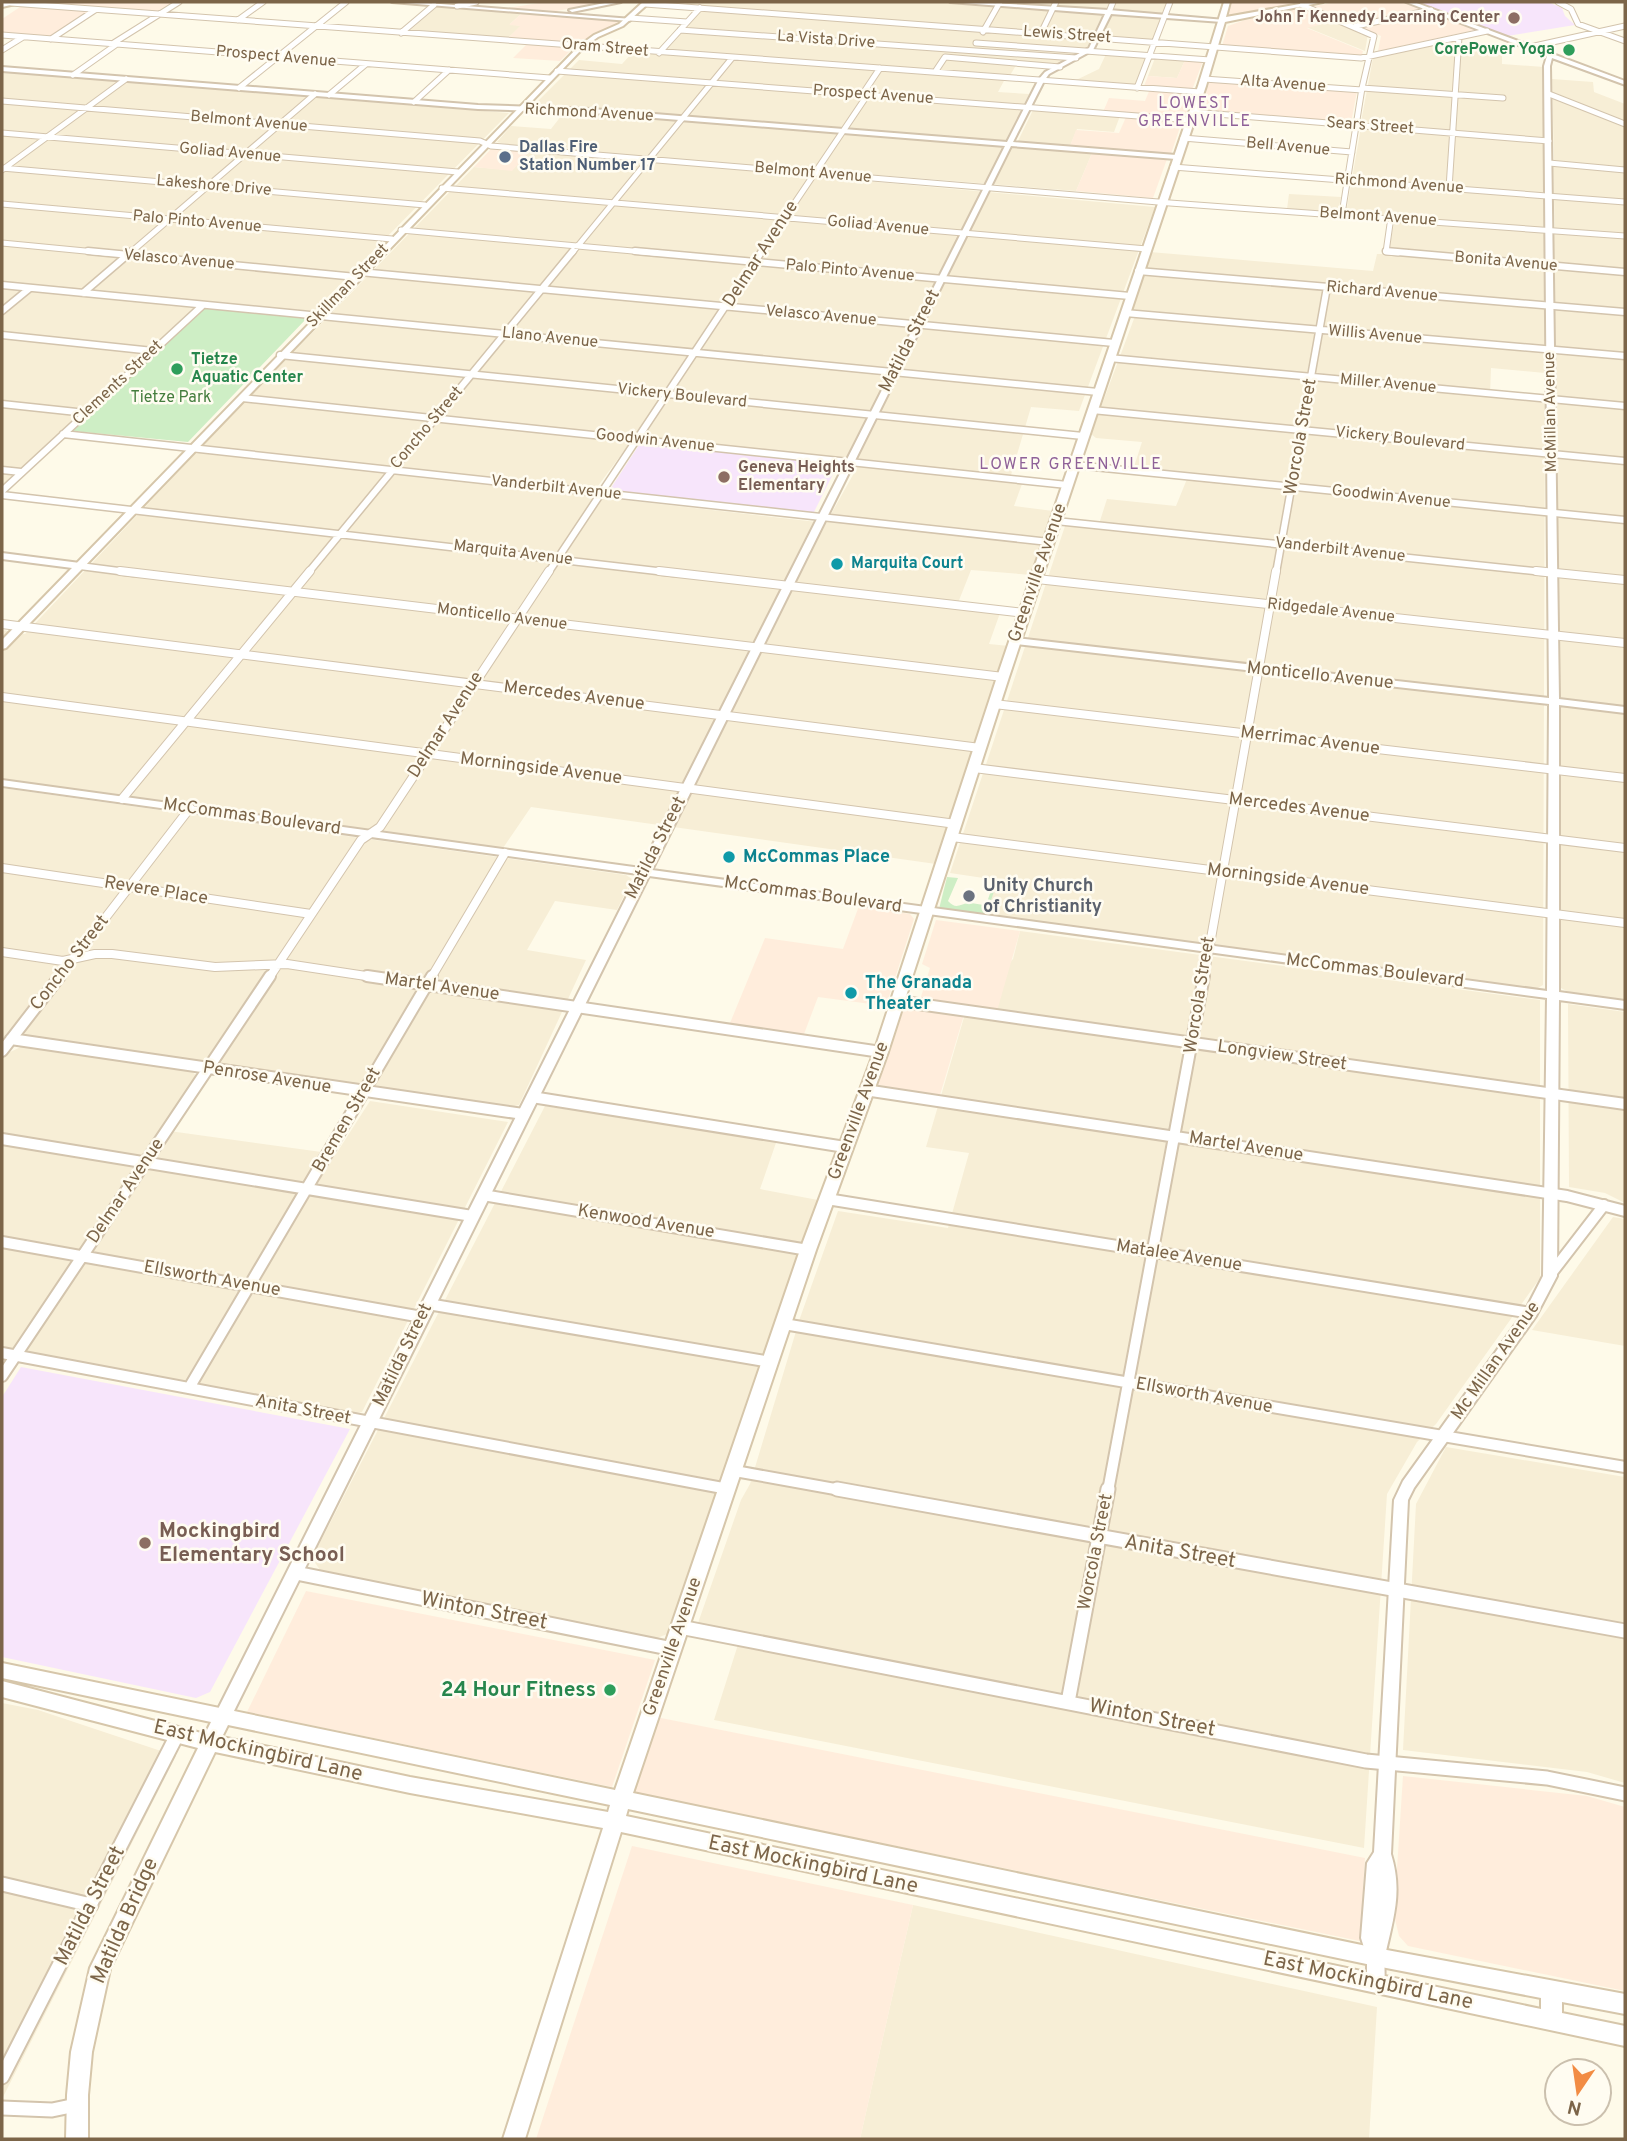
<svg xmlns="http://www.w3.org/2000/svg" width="1627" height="2141" font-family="Overpass,sans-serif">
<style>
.residential{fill:#f7eed6}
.commercial{fill:#ffeddc}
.education{fill:#f7e5fb}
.green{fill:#ceeec5}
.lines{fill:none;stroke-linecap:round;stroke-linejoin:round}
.minor-far4-casing{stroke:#d3c4ad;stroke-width:7}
.minor-far3-casing{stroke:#d3c4ad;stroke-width:9}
.minor-far2-casing{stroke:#d3c4ad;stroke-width:10}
.minor-far1-casing{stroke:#d3c4ad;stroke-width:14}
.minor-casing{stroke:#d3c4ad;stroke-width:17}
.tertiary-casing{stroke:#d3c4ad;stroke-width:4}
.secondary-casing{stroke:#d6c6aa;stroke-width:4}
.minor-far4{stroke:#fff;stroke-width:5}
.minor-far3{stroke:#fff;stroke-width:6}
.minor-far2{stroke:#fff;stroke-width:8}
.minor-far1{stroke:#fff;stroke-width:10}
.minor{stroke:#fff;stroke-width:13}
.tertiary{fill:#fff;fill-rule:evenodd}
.secondary{fill:#fff;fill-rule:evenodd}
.education-dot{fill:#8d6e63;stroke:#fffcf1;stroke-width:2.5}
.leisure-dot{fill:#2e9e5b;stroke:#fffcf1;stroke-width:2.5}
.service-dot{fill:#5c6f8a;stroke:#fffcf1;stroke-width:2.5}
.culture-dot{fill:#0f9aa8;stroke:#fffcf1;stroke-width:2.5}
.worship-dot{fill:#6b7280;stroke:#fffcf1;stroke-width:2.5}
.labels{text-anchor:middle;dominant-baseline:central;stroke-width:5;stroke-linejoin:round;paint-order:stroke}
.far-education-label{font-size:16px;font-weight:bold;fill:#785e54;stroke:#fffcf1;text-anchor:end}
.far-street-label{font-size:16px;fill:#7c6549;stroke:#fffcf1}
.far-leisure-label{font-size:16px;font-weight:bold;fill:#27864d;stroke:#fffcf1;text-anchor:end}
.far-neighbourhood-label{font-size:16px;letter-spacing:2px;fill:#8f6198;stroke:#fffcf1}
.far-service-label{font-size:16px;font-weight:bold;fill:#4e5e75;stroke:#fffcf1;text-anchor:start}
.far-park-label{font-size:16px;fill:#447d3d;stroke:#fffcf1}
.far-culture-label{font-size:16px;font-weight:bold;fill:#0d838f;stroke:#fffcf1;text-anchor:start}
.street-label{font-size:18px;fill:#7c6549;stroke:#fffcf1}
.culture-label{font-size:18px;font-weight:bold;fill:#0d838f;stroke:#fffcf1;text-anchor:start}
.worship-label{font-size:18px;font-weight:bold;fill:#5b616d;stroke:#fffcf1;text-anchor:start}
.near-education-label{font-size:21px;font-weight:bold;fill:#785e54;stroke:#fffcf1;text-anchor:start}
.near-street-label{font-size:21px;fill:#7c6549;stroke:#fffcf1}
.near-leisure-label{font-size:21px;font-weight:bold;fill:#27864d;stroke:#fffcf1;text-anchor:end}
</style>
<rect width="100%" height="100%" fill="#fefae9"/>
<path class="residential" d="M688 2H1168L1152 40 684 6Z
M437 7 522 13 510 24 521 26 507 39 409 31Z
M702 10 1093 38 1089 48 1055 65 1018 62 1009 77 663 52Z
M1335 21 1368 34 1365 51 1306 27Z
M1455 40 1457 44 1502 47V64L1544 67V139L1366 124 1361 122 1373 58Z
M633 52 1005 79 998 92 1029 94 1005 142 546 106 537 102 579 60 622 64Z
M1106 54 1147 57 1135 87 1072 82 1099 69Z
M1155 58 1185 60 1177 78 1148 76Z
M2 72 509 113 314 311H310L2 283Z
M1552 79 1593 82 1594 92 1625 104V168L1554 161Z
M1033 110 1120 116 1114 132 1077 129 1070 146 1020 143 1018 141Z
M565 111 1092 153 1076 191 514 146 497 142 511 126 551 129Z
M1361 127 1546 143 1544 228 1346 213Z
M530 151 1155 207 1079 411 1031 407 1011 475 635 436 595 490 205 446 204 444 474 167 511 170Z
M1553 166 1625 171V355L1131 310 1150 252 1373 271 1377 254H1388L1395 219 1555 232Z
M1289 194 1341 197 1338 212 1287 209Z
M2 288 195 308 2 487Z
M1135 316 1545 351V373L1491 368 1490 395 1545 401 1543 985 1536 989 986 916 997 880 950 873 1065 526 1098 527 1107 499 1176 506 1187 479 1132 473 1142 442 1096 438 1091 434Z
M1556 353 1625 359V1001L1572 994 1561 988Z
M203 452 826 523 858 466 1022 484 1014 506 1053 511 1032 575 971 570 956 608 1000 613 989 644 1009 646 936 864 531 807 503 848 2 779V630L25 634 195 454Z
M2 788 626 875 632 879 617 910 555 901 527 950 586 960 519 1105 509 1107 11 1035 2 1044Z
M1020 931 1540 1000V1278L1436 1424 1417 1442 1387 1494 1364 1848 714 1720 742 1632 698 1623 741 1500 750 1484 800 1318 838 1211 948 1228 969 1153 926 1147 967 1007 1013 959Z
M1568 1004 1625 1012V1203L1605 1193 1569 1187Z
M25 1045 192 1072 196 1075 194 1080 162 1130 336 1154 370 1101 508 1122 362 1412 351 1414 11 1349 2 1362V1052L8 1053Z
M545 1106 777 1140 760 1189 818 1200 670 1633 657 1638 320 1570 312 1558Z
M1613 1217 1625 1219V1346L1532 1330Z
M1446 1447 1625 1477V1783L1587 1772 1403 1750 1416 1504Z
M2 1703 38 1710 176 1756 2 2099Z
M913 1905 1377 2007 1369 2139H860Z"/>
<path class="commercial" d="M35 2H174L156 12 32 3Z
M545 2H609L556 11 508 8Z
M1232 2H1306L1232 17 1228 14Z
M1336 2H1403L1476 30 1378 51 1381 36 1310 7Z
M23 5 85 10 88 12 50 37 2 34V19Z
M1303 8 1335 21 1307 28 1363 51 1362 55 1222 46 1228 26 1245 20Z
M522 13 574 16 622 21 579 44 507 39 520 26 509 25Z
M527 44 572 48H573L560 61 513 58Z
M1185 60 1203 61 1192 90 1144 86 1148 76 1177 78Z
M1210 80 1357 91 1351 123 1200 112Z
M1150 89 1195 94 1186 118 1103 112 1109 98 1145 101Z
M1126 117 1182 121 1171 154 1070 146 1076 130 1119 133Z
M499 148 530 151 512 171 474 167 491 149Z
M1092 153 1167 159 1153 198 1076 191Z
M859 906 910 914 914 919 886 1006 818 997 804 1034 730 1023 765 938 843 949Z
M936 920 1020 931 997 1011 920 1000 930 968 922 964Z
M905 1006 964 1015 940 1095 878 1085Z
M306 1591 655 1660 612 1787 247 1712Z
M656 1717 1365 1858 1360 1941 631 1792Z
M1403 1776 1587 1796 1625 1807V1991L1408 1946 1399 1936 1394 1915Z
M632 1846 913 1905 860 2139H536Z"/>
<path class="education" d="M1418 2H1548L1562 8 1565 16 1575 25 1507 36Z
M641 442 838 464 813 514 609 491Z
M21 1367 350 1429 210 1692 196 1698 2 1657V1397Z"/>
<path class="green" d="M203 308 307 318 188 442 73 431Z
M947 877 958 878 948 901C956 910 960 904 968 903 974 903 981 905 986 905L994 882H997L986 916 939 909Z"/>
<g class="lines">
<defs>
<path id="minor-far4" d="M1558 2 1571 9 1578 24 1625 41
M11 3 1200 92
M645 4 1361 58 1487 31
M1302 5 1374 36 1362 88 1342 214
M457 6 476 2
M1109 12 1113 2
M630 18 687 22
M238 20 263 2
M1356 26 1431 10
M680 30 1076 58
M983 32 1000 2
M401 33 434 5
M1041 33 1056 2
M2 35 550 78
M51 39 95 10
M976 43 1210 60
M112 44 179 2
M1530 47 1625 26
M2 50 23 37
M659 53 700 8
M557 71 1189 120
M935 72 945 57 1060 67
M73 75 117 44
M1204 79 1362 90
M239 88 346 2
M1137 88 1170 2
M1362 88 1503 98
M1549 94 1625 124
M329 95 366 64
M2 101 480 141 491 146 1170 203 1625 236
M414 102 449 70
M1192 112 1549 141
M2 133 458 172
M1183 138 1352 152
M1549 163 1625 170
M1173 167 1625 202
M2 168 425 205
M2 170 126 79
M442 188 1147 249
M1449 188 1459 37
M2 204 392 239
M1391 217 1386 252 1398 253
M401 230 655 253
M2 243 106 253
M130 253 315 94
M572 253 732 58
M761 253 866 97 864 92 880 68"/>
<path id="minor-far3" d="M88 251 356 277
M635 251 1130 296
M1386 251 1625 272
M1138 271 1625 312
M360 272 1114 343
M2 285 1098 392
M83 293 132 251
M2 311 30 288
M1125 313 1625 356
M2 335 153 351
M280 355 1083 436
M1109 358 1625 406
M242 398 1067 485
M2 404 86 413
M1092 410 1625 461
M63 434 1049 542
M1074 465 1625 520
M2 470 21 472
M2 491 203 305
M2 495 674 573
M1056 521 1553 573
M80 566 134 573
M308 573 573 251
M548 573 762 251
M1276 573 1327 287"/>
<path id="minor-far2" d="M120 571 1003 677
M659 571 1025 613
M1536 571 1625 580
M1037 579 1625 643
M2 624 980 748
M2 697 956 824
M994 704 1625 778
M974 768 1625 848
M122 799 310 571
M952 837 1625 923
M2 868 311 914
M2 952 63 961 95 954H112L215 967 287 964 379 978
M59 978 190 808
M269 978 361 840 380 827 549 571
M431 978 505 853
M1204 978 1276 571"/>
<path id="minor-far1" d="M367 976 881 1052
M897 1001 1625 1104
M11 1039 523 1114
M2 1051 60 976
M865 1090 1567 1196 1625 1211
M532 1097 845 1147
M2 1139 472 1216
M483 1195 808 1250
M827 1199 1531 1313
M2 1242 422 1317
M1550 1275 1604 1205
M428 1304 771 1362
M784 1324 1625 1467
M2 1353 728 1489
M2 1376 270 976
M189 1388 432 976
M735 1471 846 1491
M1108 1491 1204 976"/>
<path id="minor" d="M837 1489 1625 1631
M296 1573 673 1649
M680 1627 1366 1761 1547 1778 1625 1794
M1068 1702 1108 1489
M2 1884 91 1905
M2 2077 177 1735
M2 2108 52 2110 76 2105"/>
<path id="tertiary" d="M392 2H415L632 19 629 21Z
M610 2H621L572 12 569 10Z
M950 2H975L1109 10 1225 20 1222 22 1111 14 1093 50 1049 74 1044 81 1013 142 1176 155 1179 157 1176 159 1011 146 652 870 1547 991 1549 704 1015 644 1010 641 1015 638 1549 698 1544 66 1547 56 1406 2H1414L1625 81V85L1623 84 1552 58 1550 66 1559 699 1625 707V713L1559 705V992L1625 1001V1009L1559 1000 1557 1276 1536 1316 1414 1488 1408 1500 1391 1854C1403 1892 1393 1919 1385 1956 1383 1967 1387 1977 1382 1988L1376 1990 1370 1988 1367 1982V1957L1361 1938 1367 1863 1374 1852 1394 1500 1403 1481 1525 1311 1543 1276 1547 998 649 876 229 1721 223 1723 217 1721 215 1716 217 1711 638 874 2 786V780L641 868 1005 146 592 113 478 109 2 71V67L478 105 592 109 1007 142 1039 79 1045 72 1089 48 1105 14Z
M2 553 80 563 85 566 80 569 2 559Z"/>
<path id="secondary" d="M10 2H24L2 7V3Z
M643 2H650L623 26 598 37 583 48 6 648 2 649V640L579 46 594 35 619 24Z
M1224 2H1230L1226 17 1311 2H1323L1225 22 1206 86 1009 677 888 1052 816 1250 633 1793 1376 1948 1625 1994V2014L1562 2002V2013L1625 2026V2046L621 1832 525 2139H503L603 1828 410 1793 215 1752 110 1969 92 2052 88 2095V2139H66L67 2095 71 2052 90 1968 198 1748 2 1697V1681L205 1734 211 1722 2 1678V1663L615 1790 800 1250 874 1052 997 677 1198 86ZM228 1725 610 1805 608 1812 410 1777 222 1737ZM628 1809 1376 1966 1541 1998V2009L626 1816Z"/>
</defs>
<use href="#minor-far4" class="minor-far4-casing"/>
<use href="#minor-far3" class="minor-far3-casing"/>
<use href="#minor-far2" class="minor-far2-casing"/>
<use href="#minor-far1" class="minor-far1-casing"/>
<use href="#minor" class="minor-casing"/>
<use href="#tertiary" class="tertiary-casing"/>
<use href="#secondary" class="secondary-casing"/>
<use href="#minor-far4" class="minor-far4"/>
<use href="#minor-far3" class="minor-far3"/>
<use href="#minor-far2" class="minor-far2"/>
<use href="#minor-far1" class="minor-far1"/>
<use href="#minor" class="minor"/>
<use href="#tertiary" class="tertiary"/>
<use href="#secondary" class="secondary"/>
</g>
<g class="education-dot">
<circle cx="1514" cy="18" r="7"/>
<circle cx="724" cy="477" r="7"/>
<circle cx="145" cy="1543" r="7"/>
</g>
<g class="leisure-dot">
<circle cx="1569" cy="50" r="7"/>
<circle cx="177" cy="369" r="7"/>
<circle cx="610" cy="1690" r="7"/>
</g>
<circle class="service-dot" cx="505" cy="157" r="7"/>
<g class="culture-dot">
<circle cx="837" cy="564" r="7"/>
<circle cx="729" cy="857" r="7"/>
<circle cx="851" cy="993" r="7"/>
</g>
<circle class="worship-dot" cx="969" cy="896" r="7"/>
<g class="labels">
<g class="far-education-label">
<text x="1500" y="18">John F Kennedy Learning Center</text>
<text x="738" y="468" text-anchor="start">Geneva Heights<tspan x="738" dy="18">Elementary</tspan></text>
</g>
<g class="far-street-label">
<text transform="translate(1067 35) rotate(4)">Lewis Street</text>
<text transform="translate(826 40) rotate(4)">La Vista Drive</text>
<text transform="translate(605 48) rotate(5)">Oram Street</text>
<text transform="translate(276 57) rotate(5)">Prospect Avenue</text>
<text transform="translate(1283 84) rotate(4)">Alta Avenue</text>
<text transform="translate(873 95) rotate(4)">Prospect Avenue</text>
<text transform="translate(589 113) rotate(3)">Richmond Avenue</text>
<text transform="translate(249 122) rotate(5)">Belmont Avenue</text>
<text transform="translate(1370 126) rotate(4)">Sears Street</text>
<text transform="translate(1288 147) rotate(5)">Bell Avenue</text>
<text transform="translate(230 153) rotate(5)">Goliad Avenue</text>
<text transform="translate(813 173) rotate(5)">Belmont Avenue</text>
<text transform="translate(1399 184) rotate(4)">Richmond Avenue</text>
<text transform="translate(214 186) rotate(5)">Lakeshore Drive</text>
<text transform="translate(1378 217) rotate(4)">Belmont Avenue</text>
<text transform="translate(197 222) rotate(5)">Palo Pinto Avenue</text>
<text transform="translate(878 226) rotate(5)">Goliad Avenue</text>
<text transform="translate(179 260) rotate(5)">Velasco Avenue</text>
<text transform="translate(1506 262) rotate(5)">Bonita Avenue</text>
<text transform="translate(850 271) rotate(5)">Palo Pinto Avenue</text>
<text transform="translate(348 286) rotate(-46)">Skillman Street</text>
<text transform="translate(1382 292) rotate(5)">Richard Avenue</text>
<text transform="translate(821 316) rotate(5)">Velasco Avenue</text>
<text transform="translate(1375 335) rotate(5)">Willis Avenue</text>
<text transform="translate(550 338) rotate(6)">Llano Avenue</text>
<text transform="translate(118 383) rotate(-43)">Clements Street</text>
<text transform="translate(1388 384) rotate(5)">Miller Avenue</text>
<text transform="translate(682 396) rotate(6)">Vickery Boulevard</text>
<text transform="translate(1551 412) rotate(-91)">McMillan Avenue</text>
<text transform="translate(427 428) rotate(-50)">Concho Street</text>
<text transform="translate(1400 439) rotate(6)">Vickery Boulevard</text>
<text transform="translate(655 441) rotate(6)">Goodwin Avenue</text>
<text transform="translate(556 488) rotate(6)">Vanderbilt Avenue</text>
<text transform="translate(1391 497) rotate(6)">Goodwin Avenue</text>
<text transform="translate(1340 550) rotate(6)">Vanderbilt Avenue</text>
<text transform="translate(513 553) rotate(7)">Marquita Avenue</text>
<text transform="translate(1331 611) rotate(6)">Ridgedale Avenue</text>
<text transform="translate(502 617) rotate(7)">Monticello Avenue</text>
</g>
<g class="far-leisure-label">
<text x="1555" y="50">CorePower Yoga</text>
<text x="191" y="360" text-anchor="start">Tietze<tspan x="191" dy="18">Aquatic Center</tspan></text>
</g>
<g class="far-neighbourhood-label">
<text x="1195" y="104">LOWEST<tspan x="1195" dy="18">GREENVILLE</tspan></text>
<text x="1071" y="465">LOWER GREENVILLE</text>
</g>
<g class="far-service-label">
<text x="519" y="148">Dallas Fire<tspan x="519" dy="18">Station Number 17</tspan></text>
</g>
<g class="far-park-label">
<text x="171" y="398">Tietze Park</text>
</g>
<g class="far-culture-label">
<text x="851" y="564">Marquita Court</text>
</g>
<g class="street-label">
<text transform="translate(761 254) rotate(-57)">Delmar Avenue</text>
<text transform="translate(910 341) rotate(-63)">Matilda Street</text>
<text transform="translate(1301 437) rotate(-80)">Worcola Street</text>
<text transform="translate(1038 573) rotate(-71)">Greenville Avenue</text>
<text transform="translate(1320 676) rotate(6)">Monticello Avenue</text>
<text transform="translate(574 696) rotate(7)">Mercedes Avenue</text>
<text transform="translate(446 725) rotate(-57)">Delmar Avenue</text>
<text transform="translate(1310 741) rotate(7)">Merrimac Avenue</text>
<text transform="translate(541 769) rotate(7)">Morningside Avenue</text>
<text transform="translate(1299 808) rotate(7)">Mercedes Avenue</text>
<text transform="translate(252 817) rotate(8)">McCommas Boulevard</text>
<text transform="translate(656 848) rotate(-63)">Matilda Street</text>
<text transform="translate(1288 880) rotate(7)">Morningside Avenue</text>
<text transform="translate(156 891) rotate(9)">Revere Place</text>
<text transform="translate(813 895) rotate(8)">McCommas Boulevard</text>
<text transform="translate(70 963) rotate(-52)">Concho Street</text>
<text transform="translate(1375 971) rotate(7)">McCommas Boulevard</text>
<text transform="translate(442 987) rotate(8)">Martel Avenue</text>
<text transform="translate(1200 995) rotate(-81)">Worcola Street</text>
<text transform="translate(1282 1056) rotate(8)">Longview Street</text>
<text transform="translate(267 1078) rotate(9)">Penrose Avenue</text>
<text transform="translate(859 1111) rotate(-70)">Greenville Avenue</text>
<text transform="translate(347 1120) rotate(-60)">Bremen Street</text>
<text transform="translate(1246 1147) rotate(9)">Martel Avenue</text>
<text transform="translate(126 1191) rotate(-56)">Delmar Avenue</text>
<text transform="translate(646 1222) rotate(9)">Kenwood Avenue</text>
<text transform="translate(1179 1256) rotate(9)">Matalee Avenue</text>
<text transform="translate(212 1279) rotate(10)">Ellsworth Avenue</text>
<text transform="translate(403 1355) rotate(-64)">Matilda Street</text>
<text transform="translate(1496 1361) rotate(-55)">Mc Millan Avenue</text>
<text transform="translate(1204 1396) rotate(10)">Ellsworth Avenue</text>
<text transform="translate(303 1410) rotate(11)">Anita Street</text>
<text transform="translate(1096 1552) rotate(-79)">Worcola Street</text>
<text transform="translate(673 1647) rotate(-71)">Greenville Avenue</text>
</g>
<g class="culture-label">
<text x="743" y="857">McCommas Place</text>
<text x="865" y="983">The Granada<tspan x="865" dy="21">Theater</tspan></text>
</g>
<g class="worship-label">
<text x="983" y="886">Unity Church<tspan x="983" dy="21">of Christianity</tspan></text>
</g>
<g class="near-education-label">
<text x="159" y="1531">Mockingbird<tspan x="159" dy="24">Elementary School</tspan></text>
</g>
<g class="near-street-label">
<text transform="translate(1180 1552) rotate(10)">Anita Street</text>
<text transform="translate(484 1611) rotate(11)">Winton Street</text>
<text transform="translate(1152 1718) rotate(11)">Winton Street</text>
<text transform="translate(258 1751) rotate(13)">East Mockingbird Lane</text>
<text transform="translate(813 1865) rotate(12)">East Mockingbird Lane</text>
<text transform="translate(90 1906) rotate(-63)">Matilda Street</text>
<text transform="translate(125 1921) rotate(-66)">Matilda Bridge</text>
<text transform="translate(1368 1981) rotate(12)">East Mockingbird Lane</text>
</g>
<g class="near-leisure-label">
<text x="596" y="1690">24 Hour Fitness</text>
</g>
</g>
<rect width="1627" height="2141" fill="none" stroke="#7c6549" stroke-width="7"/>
<g transform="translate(1578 2092) rotate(193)"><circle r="33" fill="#fffcf1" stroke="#cbc0ae" stroke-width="2"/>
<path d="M0-5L12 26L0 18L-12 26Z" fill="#f28c44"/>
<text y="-10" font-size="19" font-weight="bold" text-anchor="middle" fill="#7c6549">N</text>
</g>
</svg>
